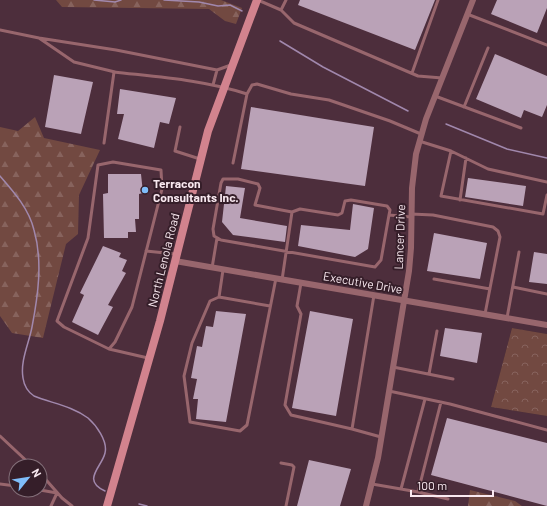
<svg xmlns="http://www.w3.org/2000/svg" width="547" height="506" font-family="Barlow,sans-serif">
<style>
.built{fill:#4d2e3c;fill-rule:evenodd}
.forest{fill:url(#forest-firs)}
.park{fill:url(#park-crowns)}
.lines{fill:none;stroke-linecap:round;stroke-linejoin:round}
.stream{stroke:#a188ad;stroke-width:1.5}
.building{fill:#baa2b7}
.lane{stroke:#98666d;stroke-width:3}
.street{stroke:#98666d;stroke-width:6}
.secondary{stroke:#d2838e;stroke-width:8}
.poi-dot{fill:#7fbdfa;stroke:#351e29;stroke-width:1.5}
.labels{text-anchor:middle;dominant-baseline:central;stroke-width:4;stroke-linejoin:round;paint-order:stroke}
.poi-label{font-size:12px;font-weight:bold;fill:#f9e9f0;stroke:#351e29;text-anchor:start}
.street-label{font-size:12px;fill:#f9e9f0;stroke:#351e29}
</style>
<defs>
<pattern id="forest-firs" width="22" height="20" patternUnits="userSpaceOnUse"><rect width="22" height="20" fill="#724941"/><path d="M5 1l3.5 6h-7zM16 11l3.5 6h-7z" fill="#87635d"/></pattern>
<pattern id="park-crowns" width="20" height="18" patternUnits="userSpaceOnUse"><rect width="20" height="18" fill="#724941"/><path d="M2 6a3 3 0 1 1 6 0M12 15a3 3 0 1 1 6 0" fill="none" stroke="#87635d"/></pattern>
</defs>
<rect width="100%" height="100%" fill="#402833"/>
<path class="built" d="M0 0H547V334L512 328 491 407 547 416V506H0ZM16 466H40V490H16Z"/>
<path class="forest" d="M56 0H221L242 8 236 24 225 21 209 9 62 7Z
M35 117 44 138 100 150 79 195 78 234 66 244 43 338 12 333 0 316V127L18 131Z
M470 490 515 501 522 506H468Z"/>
<path class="park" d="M512 328 547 334V416L491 407Z"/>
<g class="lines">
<path class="stream" d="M94 0 115 2 121 0
M164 0 199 2 218 6 230 5 242 11
M280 41 323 67 408 111
M446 124 507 149 547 158
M0 176C14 192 29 209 34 230 43 261 38 296 32 327 29 343 20 361 23 378 24 385 28 392 34 396 51 403 72 406 88 418 96 425 108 441 105 453 102 467 81 480 105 491
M139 504 147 506"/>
</g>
<path class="building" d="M300 0H435L415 50 298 5Z
M497 0H547V8L537 33 491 14Z
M495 54 547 76V105L542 117 524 110 521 118 476 99Z
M54 75 93 82 81 134 45 127Z
M120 89 176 98 169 124 160 122 154 148 118 139 124 114H117Z
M251 107 374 127 365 186 241 169Z
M108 174H141L143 193 139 194V219H135L136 232H128V238H104L103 194 108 193Z
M468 178 526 186 523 206 465 197Z
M226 186 245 188 240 218 287 226 285 242 233 235 222 222Z
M353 204 374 208 368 249 355 257 298 246 301 225 350 230Z
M434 233 487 243 480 279 427 271Z
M103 246 121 253 119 257 127 260 122 271 126 273 108 305 113 307 98 335 72 322 84 295 80 293Z
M534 252 547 254V284L529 282Z
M216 311 246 314 226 422 196 419 198 399H193L197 379 191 378 197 346 202 347 206 326 213 327Z
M310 311 353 319 336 416 292 408Z
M445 328 482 333 477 363 440 356Z
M447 418 547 443V506L431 475Z
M309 460 351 469 340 506H297Z"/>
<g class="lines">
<path class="lane" d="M258 0 281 10 294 23 418 76 442 78
M281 10 286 0
M467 14 547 45
M0 30 39 38 74 62 115 72
M39 38 116 50 217 70 231 65
M412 73 438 0
M213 85 217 70
M435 96 521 128
M464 107 488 48
M180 127 175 151 200 159
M419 141 451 151 488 169 547 182
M104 143 114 72C158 77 204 80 247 94L252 85 257 84 291 94 329 100 390 121 421 134
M451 151 441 196 543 214 547 195
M113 162 161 170 162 189 132 307 115 342 109 349 64 327 57 321 88 238 98 165Z
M233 163 247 94
M460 200 466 158
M411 214 433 215 493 227 498 231 500 237 485 314
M389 215 390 210 387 206 351 200 345 201 342 213 338 215 300 209 292 212 255 205 260 188 258 184 238 179H223L221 183 213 229 214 236 221 240 375 267 381 260 389 215 411 217
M146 251 175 254
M212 268 217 238
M223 270 219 297 210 301 192 343 184 376 190 422 240 431 247 425 276 278
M434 279 490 289
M282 280 292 212
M301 283 297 306 301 314 285 405 291 415 352 429 374 295
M513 287 547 294
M219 297 270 306
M507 318 519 252
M109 349 148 358
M393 367 453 379
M429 374 437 331
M389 391 450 404 547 430
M352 429 381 437
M0 436 32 466
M281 463 292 465 294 467 286 506
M40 473 62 498 72 506
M0 484 16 486
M372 484 401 489 425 399
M401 489 418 492 441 402
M40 490 57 493
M418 492 448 499
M51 506 57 493"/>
<path class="street" d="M175 261 547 325
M366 506 378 458 409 271 411 248 412 188 416 154 426 119 473 0"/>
<path class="secondary" d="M107 506 160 321 208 131 257 0"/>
</g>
<circle class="poi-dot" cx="145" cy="190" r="4"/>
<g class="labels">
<g class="poi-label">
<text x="153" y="183">Terracon<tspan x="153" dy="14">Consultants Inc.</tspan></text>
</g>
<g class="street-label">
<text transform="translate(399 237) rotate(-88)">Lancer Drive</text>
<text transform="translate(163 260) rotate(-76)">North Lenola Road</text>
<text transform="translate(363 282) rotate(10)">Executive Drive</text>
</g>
</g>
<g transform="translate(28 478) rotate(60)"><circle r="19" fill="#351e29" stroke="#836f79"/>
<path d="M0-3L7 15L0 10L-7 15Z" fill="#7fbdfa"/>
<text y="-6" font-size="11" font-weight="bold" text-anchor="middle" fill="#f9e9f0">N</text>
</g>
<path d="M411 490v6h82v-6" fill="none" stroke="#f9e9f0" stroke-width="2"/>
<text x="417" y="490" font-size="12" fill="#f9e9f0" stroke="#351e29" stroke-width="3" paint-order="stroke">100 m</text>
</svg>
